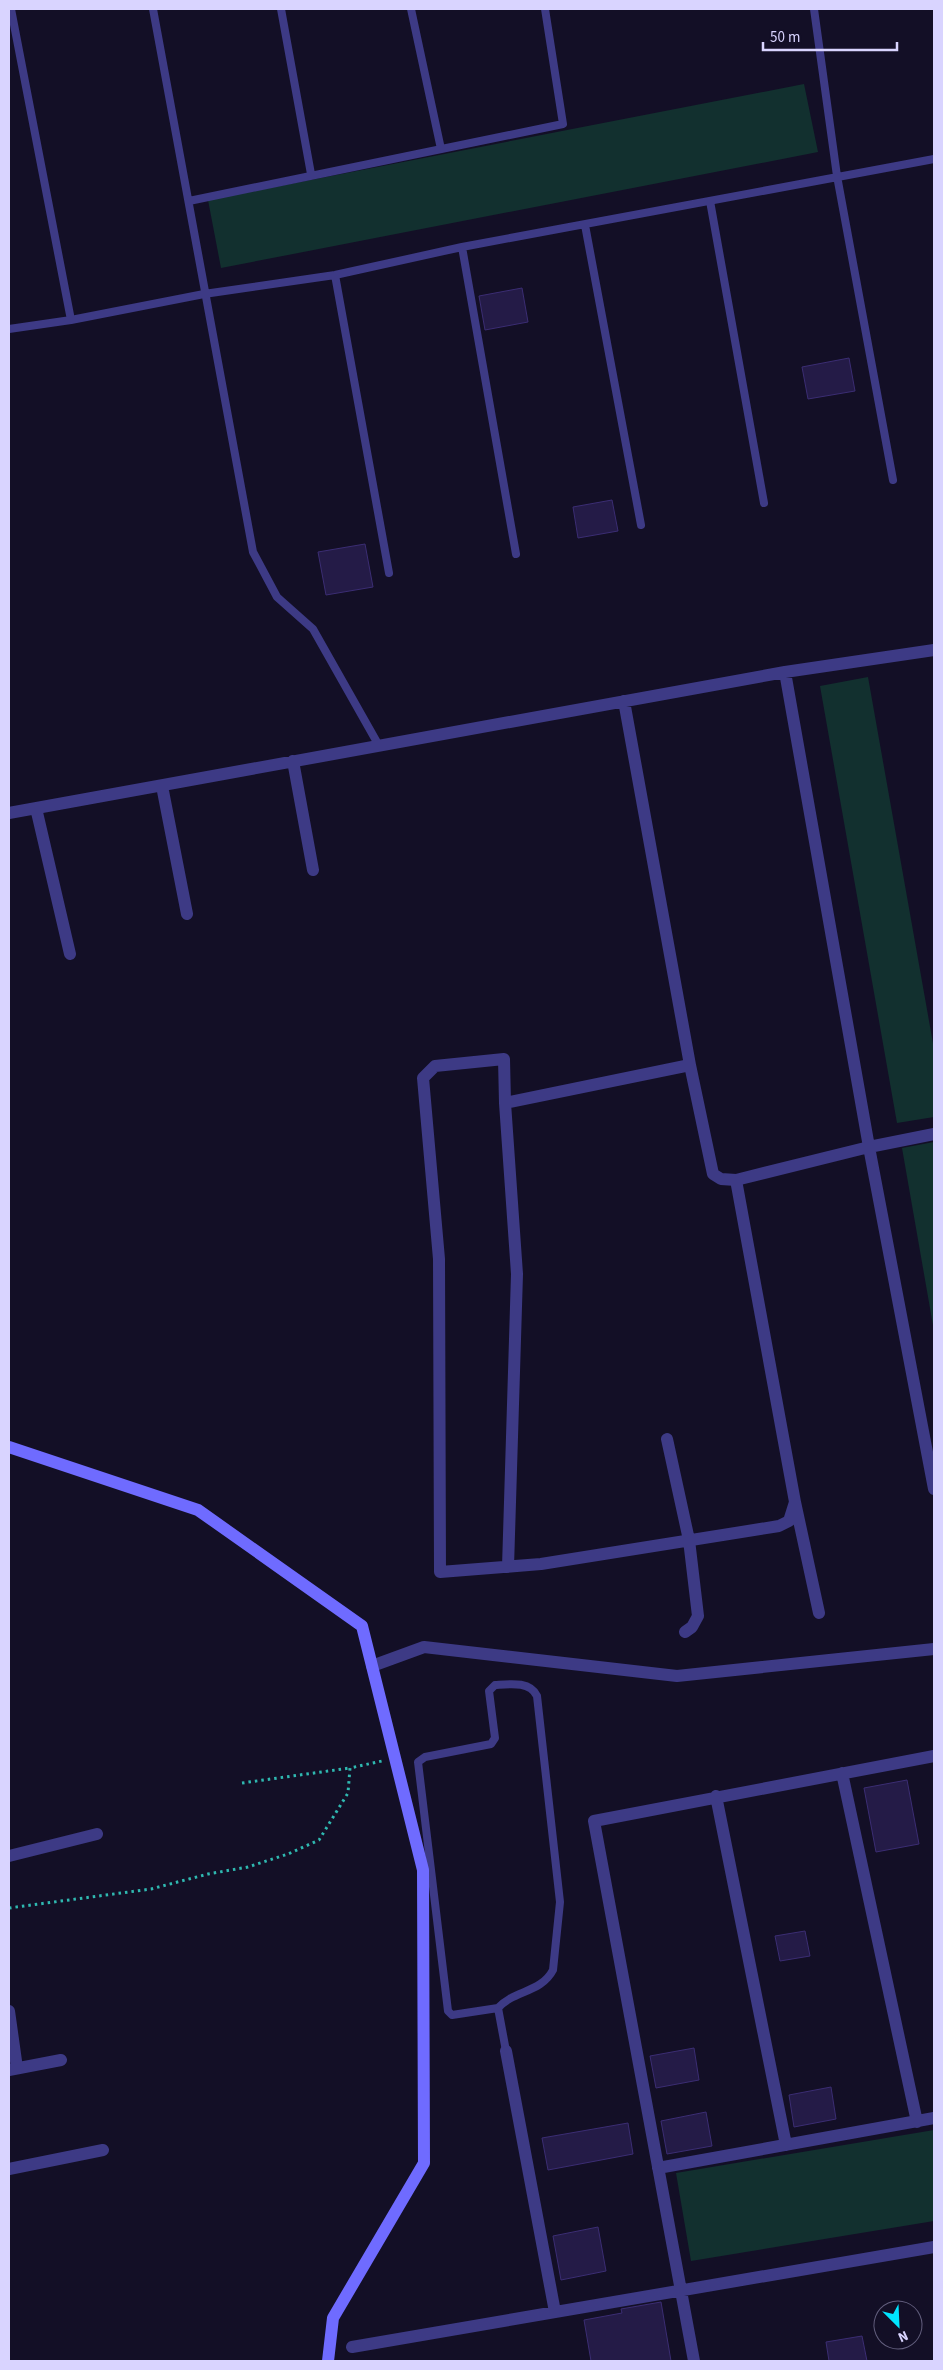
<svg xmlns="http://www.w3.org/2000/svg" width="943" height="2370" font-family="'Source Sans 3',sans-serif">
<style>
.green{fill:#12302f}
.building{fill:#241b47;stroke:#3b2d73}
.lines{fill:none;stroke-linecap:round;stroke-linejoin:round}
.path{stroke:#2fb8b0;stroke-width:3;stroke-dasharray:2.5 4;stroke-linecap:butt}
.lane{stroke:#3d3a85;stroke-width:8}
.street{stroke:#3d3a85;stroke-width:12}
.secondary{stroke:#6f6bff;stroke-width:12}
</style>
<rect width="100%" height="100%" fill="#130f26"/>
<path class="green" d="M804 84 818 152 221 268 208 200Z
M868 677 934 1049V1117L897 1123 820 686Z
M934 1142V1331L902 1148Z
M934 2130V2221L691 2261 676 2173Z"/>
<path class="building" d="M522 288 528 322 485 330 479 296Z
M849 358 855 391 808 399 802 367Z
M612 500 618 531 578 538 573 507Z
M365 544 373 587 326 595 318 552Z
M907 1780 919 1844 876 1852 864 1788Z
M805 1931 810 1956 780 1961 775 1936Z
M694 2048 699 2080 656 2088 650 2056Z
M831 2087 836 2119 794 2127 789 2095Z
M706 2112 712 2146 667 2154 661 2121Z
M628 2123 633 2154 548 2170 542 2138Z
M598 2227 606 2271 561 2280 553 2236Z
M661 2302 671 2361H591L584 2320 622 2313 621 2309Z
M862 2336 867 2361H829L826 2342Z"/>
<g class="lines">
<path class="path" d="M242 1783 350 1768
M9 1908 151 1889 208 1874 248 1867 288 1854 319 1840 348 1793 350 1768 382 1761"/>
<path class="lane" d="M11 9 71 320
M153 9 253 552 277 597 313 629 378 744
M281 9 311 174
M411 9 441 149
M814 9 837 176 893 480
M189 201 563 124 545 9
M710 201 764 503
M585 225 641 525
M462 247 516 554
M335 275 389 573
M9 329 71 320 204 294 335 275 462 247 934 159
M498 2008 452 2015 448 2011 418 1762 425 1757 491 1744 495 1738 489 1691 495 1685C510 1684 530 1681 537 1696L560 1902 553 1970C541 1993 514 1990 498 2008L506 2051"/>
<path class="street" d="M785 672 869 1147 934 1489
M624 701 690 1065 713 1174 721 1179 736 1180 869 1147 934 1134
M293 761 313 870
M162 786 187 914
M36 808 70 954
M9 813 785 672 934 650
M690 1065 505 1103 504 1059 435 1066 423 1078 439 1259 440 1572 541 1564 779 1526 789 1521 795 1502 736 1180
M505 1103 517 1274 508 1567
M667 1439 689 1540 698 1616 692 1627 685 1632
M795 1502 819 1613
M372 1666 424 1647 677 1676 934 1649
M842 1773 917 2122
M716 1796 786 2145
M9 1856 97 1834
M9 2011 17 2068
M506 2051 555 2312
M9 2070 61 2060
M658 2168 934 2118
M9 2169 103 2150
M352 2347 934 2247
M694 2361 594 1821 934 1756"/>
<path class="secondary" d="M9 1447 198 1510 362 1626 423 1870 424 2163 333 2318 328 2361"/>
</g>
<rect width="943" height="2370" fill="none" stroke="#d9d4ff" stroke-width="20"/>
<g transform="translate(898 2325) rotate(156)"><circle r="24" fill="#130f26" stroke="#625e7d"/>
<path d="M0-4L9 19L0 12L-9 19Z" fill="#00e5ff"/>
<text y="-8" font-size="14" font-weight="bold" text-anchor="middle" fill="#d9d4ff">N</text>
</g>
<path d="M763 42v8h134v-8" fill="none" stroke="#d9d4ff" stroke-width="2.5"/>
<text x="770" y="42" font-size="15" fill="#d9d4ff" stroke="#130f26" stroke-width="4" paint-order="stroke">50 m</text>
</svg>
